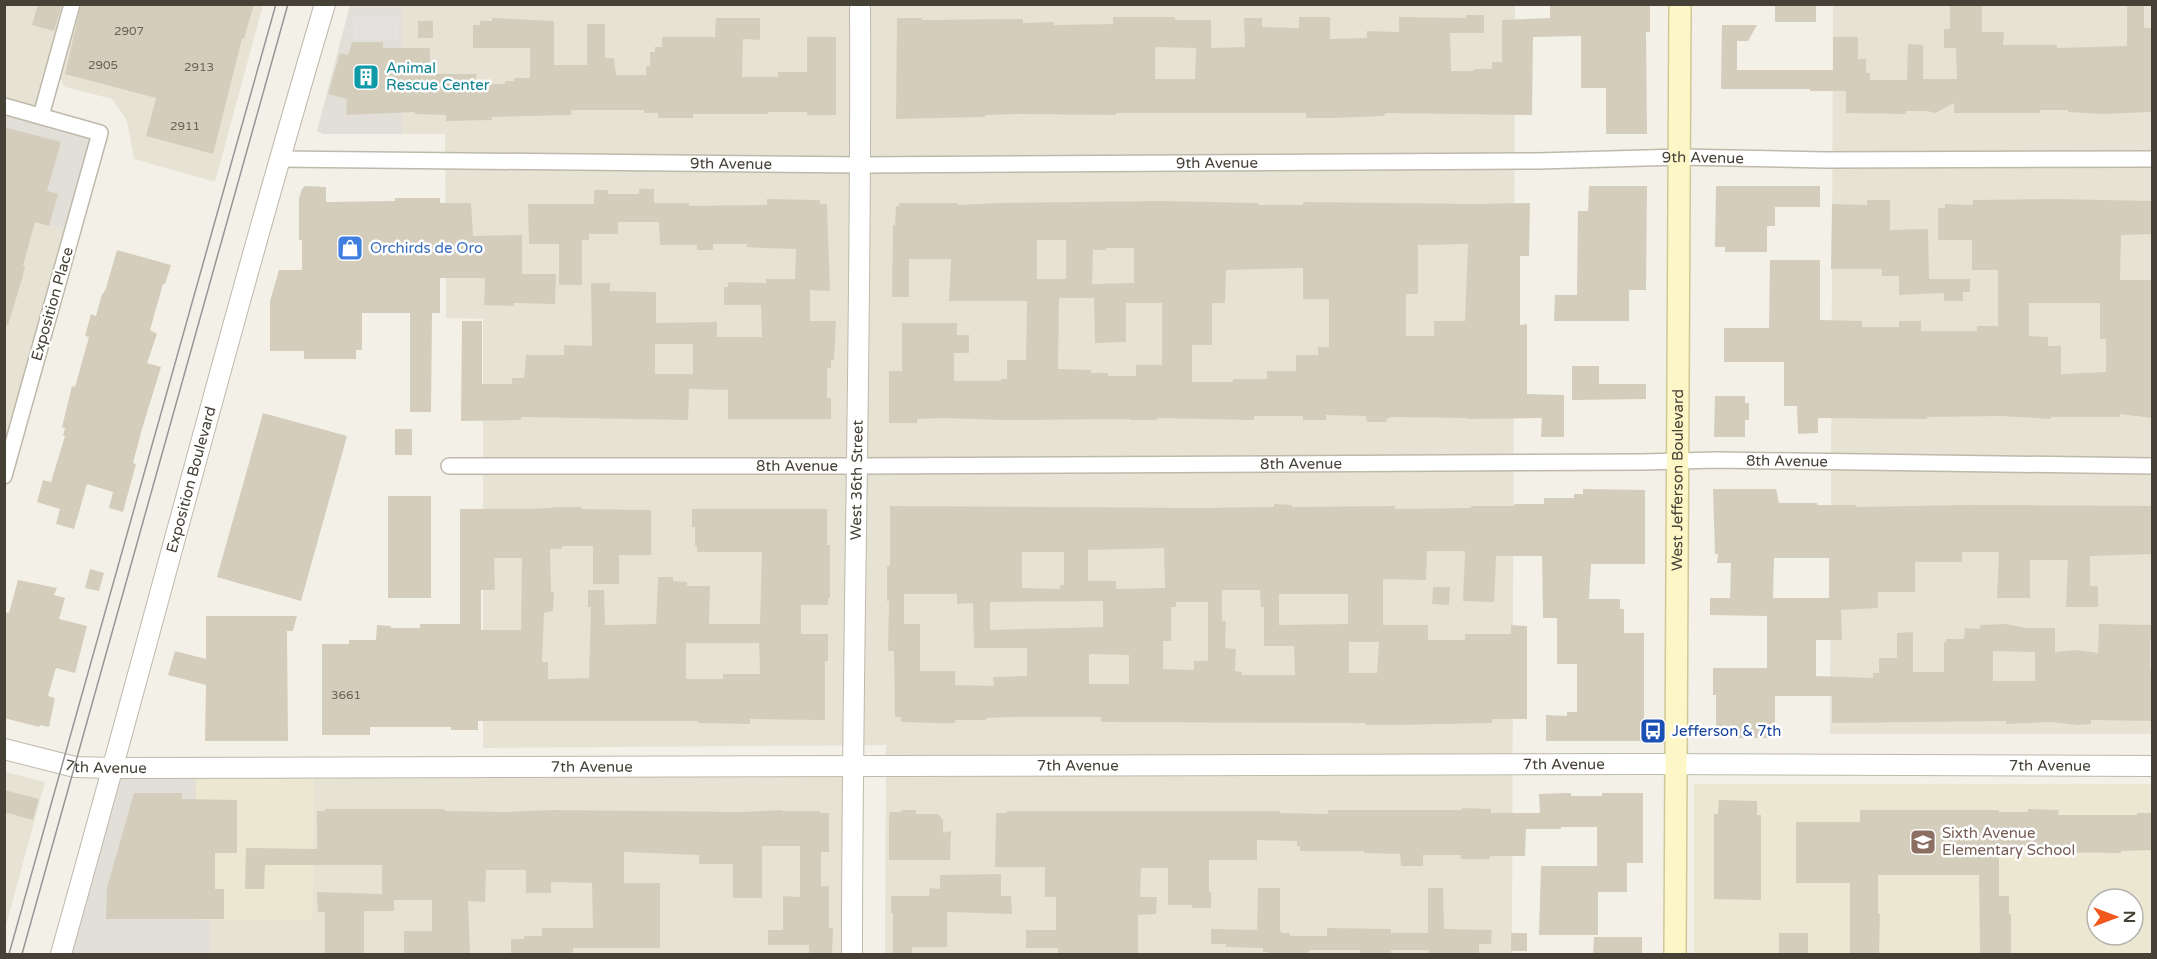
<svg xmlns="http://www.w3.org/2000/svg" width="2157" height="959" font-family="'Varela Round',sans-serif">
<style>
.residential{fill:#e6e3d5}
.industrial{fill:#e2dfd8}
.education{fill:#ebe7d1;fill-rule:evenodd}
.parking{fill:#e4e2df}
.building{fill:#d4cdbc;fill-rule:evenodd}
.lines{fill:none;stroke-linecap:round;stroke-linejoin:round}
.minor-casing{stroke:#beb9aa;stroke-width:18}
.tertiary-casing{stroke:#beb9aa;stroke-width:22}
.secondary-casing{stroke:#d1c898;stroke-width:24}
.minor{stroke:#fff;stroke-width:15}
.tertiary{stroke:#fff;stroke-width:20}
.secondary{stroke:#fdf6c7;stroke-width:21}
.tram{stroke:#969696;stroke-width:1.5}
.labels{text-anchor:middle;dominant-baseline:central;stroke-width:5;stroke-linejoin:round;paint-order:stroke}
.number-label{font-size:12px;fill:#696458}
.culture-label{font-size:15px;fill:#0d838f;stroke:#fff;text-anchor:start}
.street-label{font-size:15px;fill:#454136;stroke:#fff}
.shop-label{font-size:15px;fill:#366cbe;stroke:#fff;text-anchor:start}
.transit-label{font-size:15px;fill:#164399;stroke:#fff;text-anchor:start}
.education-label{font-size:15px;fill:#785e54;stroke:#fff;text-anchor:start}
</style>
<rect width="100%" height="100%" fill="#f3f0e7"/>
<path class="residential" d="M4 5H72L41 116 5 106Z
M77 5H263L215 182 134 159 127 121 112 99 65 87 58 75Z
M403 5H1515L1512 954H885L886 745 483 748V319L446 318 445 134H402Z
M1833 5H2152V734H1830Z
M5 214 73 232 5 476Z
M852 767V954H210L211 920H312L314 768Z
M5 772 45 782 5 929Z"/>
<path class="industrial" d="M350 5H403L402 134H323L317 131Z
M4 106 100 133 73 232 5 214Z
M114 768H196V920H211L210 954H61Z"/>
<path class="education" d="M196 768H314L312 920H196Z
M1694 784H2152V954H1694ZM2097 899H2133V935H2097Z"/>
<path class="parking" d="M353 17H399V40H353Z"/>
<path class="building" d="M38 4H62L54 31 32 25Z
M81 4H254L244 39H242L213 154 146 136 156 98 65 74Z
M1550 4H1650V32H1646L1647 134H1606V88H1581V36L1533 37 1532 115 1386 113 1383 116 1333 118H1306V113H1116V115L1020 114 985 115V117L896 119 897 18H922V20L1023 19V23L1054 22V25L1113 24V17H1175V20H1211V48L1245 47 1244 18H1262V27L1299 28V17H1330V39L1367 38V31L1399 32V17L1466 18V15H1484V33H1450L1451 71H1473L1474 69H1492V62H1502V20L1550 18ZM1155 47 1196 48 1195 79H1155Z
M1775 4H1816V22H1775Z
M1950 4 1982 6V32H2004L2003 45H2057V48L2127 46V4H2144V28H2152V42H2151V112L2104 114 2068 112V110H2040V113H1954V103L1935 113 1927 111H1906V114L1846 113V91H1810V89H1721L1722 25H1757L1748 41H1737V70H1833V37H1858V59H1866V73H1870V80H1907L1908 44 1923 45V79H1957L1956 48H1944V29H1950Z
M492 18 554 21V65H587V24H605V58H614L616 75H646V66H650V52H655V47H662V37H715L716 18H760V40L743 39 742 77H778V72H807V37H836V115H807V112H768V114H693V118H658V113H644V110H571V115L492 117V120L446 121V115L415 114V112L346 115 347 99 328 94 340 53 348 55 352 42H383V48H430V74H476V84H505V81H514V78H530V48H473V25H480V21H492Z
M418 21H433V38H418Z
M4 127 61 142 47 191 58 194 49 226 35 222 23 266H25L22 279 8 325 4 324Z
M305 186 326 187V202L395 201V198H440V203H471L473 236 522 235V274H556L555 304 514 303V306L484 305 485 278H440V313H432L431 412H410V313H362V350H356V359H304V351H270V301L279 270H302V240H299V198L302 189Z
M1589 186H1647L1646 290H1629V321H1554L1555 295H1577L1578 211H1588Z
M1716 186H1820V207H1775V226H1767V252H1725V247H1715Z
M639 189H654V203H689V206L764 205H767V199L820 200V204H827L830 291 810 290V321H836L834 360H831V368H827V398H831V419H728V390L689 389 688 420 521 417V420L461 421 462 321H482V384H512V378H524L526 355H564V345L592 346 591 283H610V291L656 292V323L717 322V337H762L761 305H724V287H728V282L766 283V279H795L796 249 763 248 747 247V244H713V250H697V245H660L659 222H618V234H589V240H582V285H559V244H529L528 204H594V190H608V194H639ZM655 344H693V374H655Z
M2056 199 2152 201V234L2121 235 2120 280H2152V418L2120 414V417H2051V419L2001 416 1927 417V419L1818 418V433L1798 434 1797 406H1784V362H1724V328H1769L1770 260H1820V320L1862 321V327H1899V321H1921V331H1977V326H1998V270H1972V240H1938V208H1945V204L1973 205V200ZM2029 303H2100V339H2106V372L2061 374V346H2048V337L2029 336Z
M1867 200H1890V230L1928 229 1929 279H1970V292H1963V301H1944V293L1899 295V276H1882V269H1831L1832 204 1867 205Z
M1160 201 1258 203V205H1303V202L1475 204 1530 203 1529 256H1520V325L1527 324V394L1564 395V437H1541L1542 418 1467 419V418L1390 417V418L1386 419 1387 422H1367L1366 416 1326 415V420H1303V416H1254V420L1157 418V420H1130V419L1002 420 944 418 917 419V423H889V371H902V323H957V335H969V353H954V381H1001V379H1007V360H1026L1027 301H949L951 259H909V297H892L893 225H895L896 206H899V203H958V205L998 203ZM1037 240H1066V279H1037ZM1468 244 1465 321H1434V336H1406V294H1418V245ZM1106 248H1134V283L1092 284 1093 250H1106ZM1303 268V299H1329V347H1318V355H1296V371H1267V379H1233V382H1192V345H1212V303H1225L1226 270ZM1059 298H1094L1095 343 1126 342V303H1162V365H1136V376H1108V373H1091V370L1058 369Z
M117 250 171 265 165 284H163L150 330 157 334 147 363 161 367 142 429 133 463 136 464 123 512 109 508 113 492 87 484 74 529 56 524 60 509 37 502 43 480 51 482 65 436H63L65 428 62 427 72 386 75 387 89 337 85 336 91 314 96 316 102 294H103L106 288Z
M1572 366H1599V384H1646V399L1572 400Z
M1715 396H1745V403H1749V420H1745V437H1714Z
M263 413 347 436 301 601 217 577Z
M395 429H412V455H395Z
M1583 489 1645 490V564H1591L1589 599H1620V609H1624V633H1644V741H1546V715L1567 716V712H1577V664H1557V618H1543L1542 556H1496L1494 602 1463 601 1465 551H1427L1426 580 1383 579V625H1428V640H1465V634H1511V625L1527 626V719H1492V723L1394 725H1366V723L1101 722V717H1012L986 718V720H955V723H937L901 722V717H895L894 651H888L889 601H887V566H890V506L1197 508 1274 507V504L1292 505V507L1395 506V509L1471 508V506H1514V504H1544V498H1574V494H1583ZM1164 548 1165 588 1116 589V581H1088V550ZM1022 552H1064V585H1060V589L1022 588ZM1222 590H1260L1261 607H1264V646H1294L1295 675H1242V672L1235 671 1236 649 1225 648 1226 621H1222ZM904 594H957V604L973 603 974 648H1027V676L993 677 994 686 955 685V671H920V624H904ZM1279 594H1348V624L1279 625ZM1103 601V627L990 630V602ZM1176 602H1208V661H1194V670L1163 669V641H1171V607H1176ZM1349 642H1379L1377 673H1349ZM1089 654 1129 655V684H1089Z
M1713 489H1776L1779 503H1817V505H1856V507L1968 505 2152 506V554L2090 556V586H2098V607H2066L2068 560H2030V598H1997L1999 552H1962V562H1915V592H1878V608L1841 610 1842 640H1816V676L1873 678V673H1879V658H1897V633L1913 632V672H1944V642H1946V639H1964L1965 628 1980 629V625L2005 624 2027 628H2055V652L2076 650 2098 653 2099 624 2152 625V639H2150V669H2152V721L2091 720V724L2078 725 2052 722 2006 724V721L1832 723V696H1775V738H1716V695H1713V668H1767V616L1710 615V598H1730L1731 563H1717L1718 554H1715ZM1774 558H1829V598H1773ZM1993 651 2035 652V681H1993Z
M388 496H431V598H388Z
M561 507H581V509L651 510V555H619V584H593V546H562V549H550L551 592H554L553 611 544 613 542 662H548V679L589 678 591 607H588V590H604L605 625 656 624 658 577H673V581L687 582V586H710L709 624H760L762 552H697V546H695V527H692V509H827V545H830V598H828V605H801V634H828V661H825V720L750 719V724L698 723V721H478V730H451V727H370V735H322V644H349V640H376L377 625 391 626V628H420V624H460V509H530ZM494 558H522L521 630H481V590H495ZM686 643H759L760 674H723V679H686Z
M90 569 104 573 99 591 85 588Z
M18 580 57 588 54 595 65 598 59 619 87 626 75 673 56 668 48 696 55 698 49 727 40 725 39 727 4 718V612L9 613Z
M1433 587H1450L1449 605 1432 604Z
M206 616H297L293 631H287L288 741H205L206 685 168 675 175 651 206 659Z
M4 790 39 799 33 820 4 812Z
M134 793H182V799L237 800V853H215V889H224V919H106L107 888Z
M1566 793H1571V796H1602V793H1643V863H1627V892H1598V935H1539L1541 866H1597V827H1561V829H1526L1525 856H1490V859H1461V855H1423V866H1401L1400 854 1364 853V851H1300V846H1297V841L1257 840V860H1209V892H1211V908H1192V905H1168V868H1141L1140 897H1157L1156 914 1138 915V954L1058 953V948H1026V930H1056V897H1045V867H995L996 813H1007V811H1280V813L1328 814V810H1462V808L1491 809V813H1540L1539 794Z
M1719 800 1757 801V815H1761V900L1714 899V814H1718Z
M325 809H444L446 811 504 812 552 810 743 812 782 810V811H820V813H829V852H821V886H829V928H833L832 954H809V945H768V930H783V896L800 897V846H762V898H733V864H699V855L624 852V883H660V948H573V954H511V939H524V936H542V928H593L592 883 551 882V893H526V870H486L485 902 468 901 470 954H404V931H432V900H394V911H364V954H325V912H318L317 892 382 894V865H265L264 889H245L246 848 317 849V811H325Z
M2028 809 2059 810 2058 815H2137V813H2152V850L2121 851V853L2035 852V848L1999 847V896H2009V914H2011V954H1980L1979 875H1878V914H1880L1879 954H1850V883H1796V822H1860V810H1999V812H2028Z
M901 810H916V814H938L943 820V833L951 831 950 860H889V817L890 812H901Z
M1001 874V896H1011L1012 914 947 912V947H912V954H893V913H891V896H929L930 888 940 889V875Z
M1258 888H1280V929L1281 933H1290V936H1327V928L1391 929V933H1428V888H1443L1444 929 1492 930 1491 944H1479V954H1429V950H1391V954L1360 953V950H1309V954H1268V952H1263V948L1226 947V944H1211V929L1257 930Z
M1511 933H1527V951H1511Z
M1779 933H1808V954H1779Z
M1594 937H1642V954H1593Z"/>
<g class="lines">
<defs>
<g id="minor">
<path d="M4 106 100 133 4 476"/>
<path d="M41 116 72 4"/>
<path id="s1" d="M279 159 861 165 1538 161 1681 157 1825 160 2152 159"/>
<path id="s2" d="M449 466H857L1642 462 1716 460 2152 466"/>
</g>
<g id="tertiary">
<path id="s3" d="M4 749 75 767 114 768 1646 764 2152 766"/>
<path id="s4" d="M61 954C150 638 231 320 325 4"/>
<path id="s5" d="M852 954C852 638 862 321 860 4"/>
</g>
<g id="secondary">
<path id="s6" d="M1675 954 1680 4"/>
</g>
</defs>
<use href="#minor" class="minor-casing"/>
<use href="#tertiary" class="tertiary-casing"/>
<use href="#secondary" class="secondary-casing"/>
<use href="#minor" class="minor"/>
<use href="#tertiary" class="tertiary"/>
<use href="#secondary" class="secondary"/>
<path class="tram" d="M9 954 276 4
M22 954 288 4"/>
</g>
<defs>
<symbol id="building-square" viewBox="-11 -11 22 22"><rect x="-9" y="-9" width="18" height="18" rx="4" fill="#0f9aa8" stroke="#fff"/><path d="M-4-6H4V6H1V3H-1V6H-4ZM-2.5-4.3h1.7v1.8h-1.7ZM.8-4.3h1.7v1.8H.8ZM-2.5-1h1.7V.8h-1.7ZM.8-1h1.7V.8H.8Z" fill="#fff"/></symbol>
<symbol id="shop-square" viewBox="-11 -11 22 22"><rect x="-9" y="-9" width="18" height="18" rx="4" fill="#3f7fe0" stroke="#fff"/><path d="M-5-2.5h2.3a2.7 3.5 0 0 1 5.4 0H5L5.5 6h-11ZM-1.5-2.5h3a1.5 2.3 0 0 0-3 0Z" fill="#fff"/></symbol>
<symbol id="bus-square" viewBox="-11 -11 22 22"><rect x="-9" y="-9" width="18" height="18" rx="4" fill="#1a4fb4" stroke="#fff"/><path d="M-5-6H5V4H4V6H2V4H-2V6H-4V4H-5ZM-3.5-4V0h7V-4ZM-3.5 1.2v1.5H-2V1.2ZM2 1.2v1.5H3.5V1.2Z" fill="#fff"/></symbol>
<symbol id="school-square" viewBox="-11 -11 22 22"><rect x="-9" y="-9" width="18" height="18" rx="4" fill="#8d6e63" stroke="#fff"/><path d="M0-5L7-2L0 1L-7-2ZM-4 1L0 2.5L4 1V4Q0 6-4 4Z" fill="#fff"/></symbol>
</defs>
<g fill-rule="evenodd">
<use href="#building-square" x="351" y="62" width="30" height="30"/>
<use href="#shop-square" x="335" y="233" width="30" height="30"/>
<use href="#bus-square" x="1638" y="716" width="30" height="30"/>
<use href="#school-square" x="1908" y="827" width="30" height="30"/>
</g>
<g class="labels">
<g class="number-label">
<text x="129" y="31">2907</text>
<text x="103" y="65">2905</text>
<text x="199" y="67">2913</text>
<text x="185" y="126">2911</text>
<text x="346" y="695">3661</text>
</g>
<g class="culture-label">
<text x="386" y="68">Animal<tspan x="386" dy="17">Rescue Center</tspan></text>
</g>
<g class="street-label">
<text stroke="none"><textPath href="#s1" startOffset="1424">9th Avenue</textPath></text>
<text stroke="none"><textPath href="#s1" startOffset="938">9th Avenue</textPath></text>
<text stroke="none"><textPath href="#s1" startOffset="452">9th Avenue</textPath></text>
<text transform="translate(52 304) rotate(-74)">Exposition Place</text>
<text stroke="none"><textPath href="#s2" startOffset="1338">8th Avenue</textPath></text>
<text stroke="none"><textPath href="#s2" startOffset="852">8th Avenue</textPath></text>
<text stroke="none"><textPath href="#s2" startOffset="348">8th Avenue</textPath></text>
<text stroke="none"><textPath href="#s4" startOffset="492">Exposition Boulevard</textPath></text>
<text stroke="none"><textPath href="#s5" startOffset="474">West 36th Street</textPath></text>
<text stroke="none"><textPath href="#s6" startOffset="474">West Jefferson Boulevard</textPath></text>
<text stroke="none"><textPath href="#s3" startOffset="1562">7th Avenue</textPath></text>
<text stroke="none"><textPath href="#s3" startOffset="104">7th Avenue</textPath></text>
<text stroke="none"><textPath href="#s3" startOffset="2048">7th Avenue</textPath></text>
<text stroke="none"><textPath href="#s3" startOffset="1076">7th Avenue</textPath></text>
<text stroke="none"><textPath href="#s3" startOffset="590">7th Avenue</textPath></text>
</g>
<g class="shop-label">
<text x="370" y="248">Orchirds de Oro</text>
</g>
<g class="transit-label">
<text x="1672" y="731">Jefferson &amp; 7th</text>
</g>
<g class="education-label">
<text x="1942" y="833">Sixth Avenue<tspan x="1942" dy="17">Elementary School</tspan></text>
</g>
</g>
<rect width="2157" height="959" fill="none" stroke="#454136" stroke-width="12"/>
<g transform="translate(2115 917) rotate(90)"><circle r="28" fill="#ffffff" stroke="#b5b3af" stroke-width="1.5"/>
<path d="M0-4.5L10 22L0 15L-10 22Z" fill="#f2571e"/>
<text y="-9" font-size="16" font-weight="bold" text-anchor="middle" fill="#454136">N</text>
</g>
</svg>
